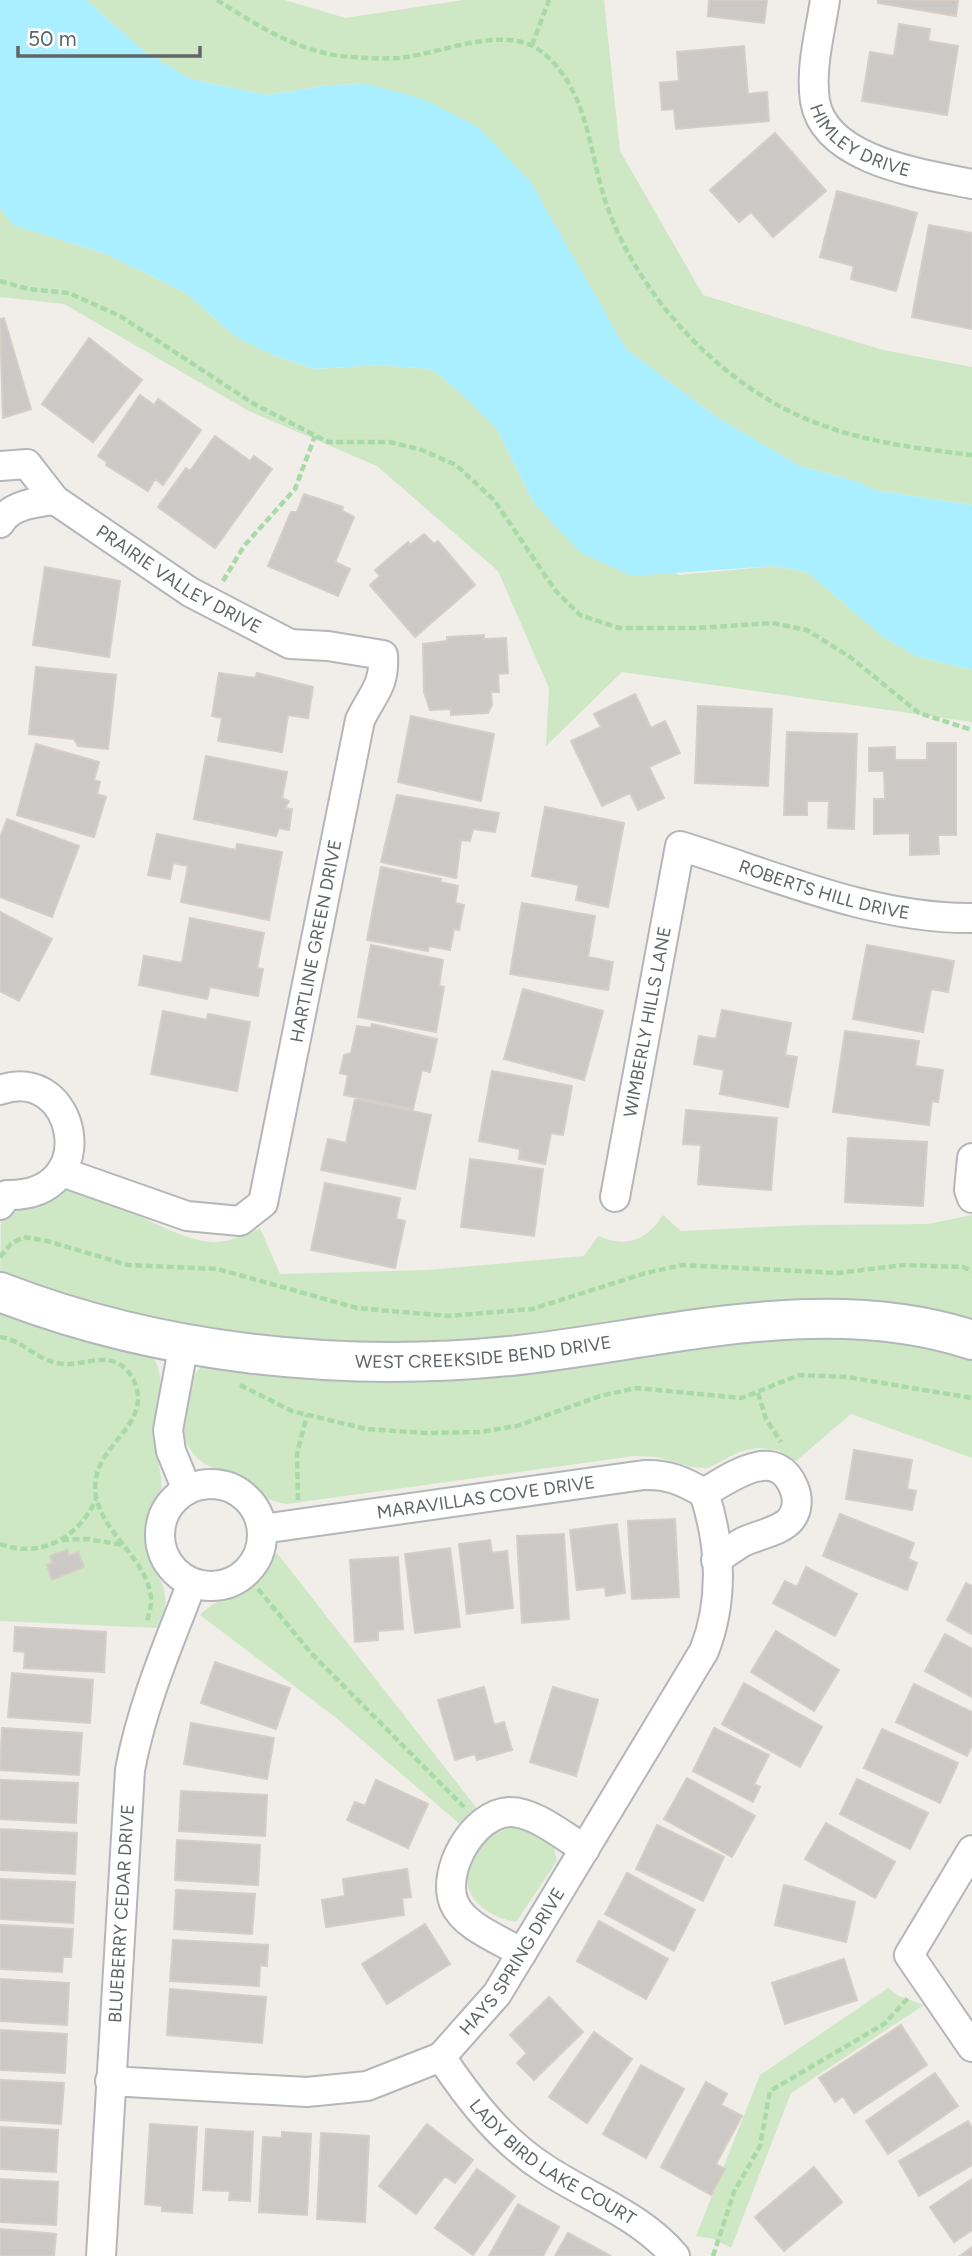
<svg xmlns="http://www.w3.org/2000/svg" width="972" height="2256" font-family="Figtree,sans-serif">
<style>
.green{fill:#cee8c5}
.water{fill:#aaefff}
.building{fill:#ccc8c5;stroke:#d6cdc6;stroke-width:2}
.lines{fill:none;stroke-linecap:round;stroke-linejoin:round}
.street-casing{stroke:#b3b7ba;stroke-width:32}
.secondary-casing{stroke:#b2b7ba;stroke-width:42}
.path{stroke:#a8daa8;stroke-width:4.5;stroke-dasharray:7 3.5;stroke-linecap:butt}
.street{stroke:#fff;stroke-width:28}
.secondary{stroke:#fff;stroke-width:38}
.labels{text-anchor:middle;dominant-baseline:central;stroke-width:5;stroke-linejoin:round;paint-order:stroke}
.street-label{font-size:18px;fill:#5f6568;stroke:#fff}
</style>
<rect width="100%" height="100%" fill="#f1ede8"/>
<path class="green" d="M86 0H285L345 18 463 0H604L620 151 703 295 883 350 972 367V505L874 490 859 482 800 466 715 416 626 349 584 279 367 84 328 85 267 95 191 79 145 52Z
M0 208 13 225 103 253 156 278 187 294 236 337 273 355 315 369 378 365 431 369 462 394 497 429 534 503 679 575 774 566 807 572 883 637 916 656 972 670V722L622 672 546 746 549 688 498 571 377 466 249 411 64 304 0 297Z
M76 1188 90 1191C121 1205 186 1245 218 1242 233 1241 247 1234 260 1228L280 1274 428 1270 584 1256 598 1236C627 1248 646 1241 663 1215L681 1231 806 1225 928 1224 972 1215V1324L471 1344 279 1342 144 1320 0 1275 1 1218C23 1202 49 1193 76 1188Z
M0 1310 149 1355C171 1368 154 1424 156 1447 157 1461 163 1476 161 1490 158 1508 146 1522 148 1542 151 1581 177 1581 159 1628L0 1621Z
M740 1338H882L972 1357V1458L851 1414 796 1461 778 1450 758 1448 739 1452 708 1468 692 1467 657 1457 634 1456 287 1504C276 1502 261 1498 252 1490 247 1485 243 1480 236 1476 223 1470 208 1469 197 1458 172 1432 178 1389 202 1366Z
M277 1553 479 1811 462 1826 334 1716 200 1615C215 1599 235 1597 252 1584 264 1575 267 1564 277 1553Z
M510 1824 525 1827 553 1844 557 1861 516 1922C467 1913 450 1873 485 1835 490 1830 503 1827 510 1824Z
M888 1988 899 1996 924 2005 791 2093 731 2248 714 2239 696 2236 760 2075Z"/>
<path class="water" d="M0 0H86L145 52 191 79 267 95 328 85 367 84 423 99 478 127 530 181 626 349 715 416 800 466 859 482 874 490 972 505V670L916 656 883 637 807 572 774 566 632 576 580 552 534 503 497 429 462 394 431 369 378 365 315 369 273 355 236 337 187 294 156 278 103 253 13 225 0 208Z"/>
<path class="building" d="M709 0H767L764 23 708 16Z
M878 0H958L956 16 878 3Z
M899 24 930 29 928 41 958 46 947 115 862 101 870 52 894 56Z
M744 46 748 94 767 92 769 121 676 129 674 109 662 110 660 83 679 81 677 52Z
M775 133 826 191 773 237 751 212 739 222 710 190Z
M837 191 917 213 896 291 851 279 854 266 820 257Z
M929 225 972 233V329L912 317Z
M4 318 31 409 3 418 0 319Z
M89 338 142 380 93 442 42 404Z
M140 395 154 405 158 399 201 430 163 485 155 479 148 491 106 465 107 462 98 456Z
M215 436 250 461 254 456 272 469 215 548 158 507 186 468 190 471Z
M304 494 343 507 342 511 354 517 335 562 350 569 338 596 268 566 291 512H297Z
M424 534 434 544 438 541 475 585 415 637 370 585 380 576 375 570 408 542 410 545Z
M45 567 120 581 109 657 33 645Z
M484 635V639L506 638 508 673 498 674 499 692H491L492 705 488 713 451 715V709L430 710 424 692 423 644 447 641V637Z
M36 667 116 675 108 749 78 746 74 739 29 734Z
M219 673 255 678 257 673 313 687 308 718 288 715 282 752 218 741 222 718 212 716Z
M635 694 651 728 665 721 680 753 649 767 664 798 638 810 630 793 602 806 571 741 601 727 594 714Z
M698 706 772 709 768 786 695 783Z
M411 716 494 734 481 801 398 782Z
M787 732 857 734 854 829 828 828 829 801H807V815H784Z
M927 743H956V835H938L939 854 910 855V833L874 834V799H885L884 771H869V748L895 747V760H927Z
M36 744 99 762 94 780 100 782 97 794 106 797 94 837 17 815Z
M206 756 287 772 282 798 289 801 285 808 292 809 289 830 279 828 276 836 194 819Z
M397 795 499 813 495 832 473 829 470 841 461 840 456 878 381 862Z
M545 807 624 823 608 907 576 900 579 885 532 876Z
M7 819 79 846 52 917 0 897V838Z
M157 834 236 850 237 844 282 852 269 920 181 902 188 866 173 863 170 879 148 875Z
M381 867 441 879 440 882 458 886 455 903 464 905 459 930 454 929 450 950 429 946 428 951 367 940Z
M522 903 595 916 588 957 613 962 608 990 510 974Z
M0 912 52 939 19 1001 0 991Z
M190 918 264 933 257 968 263 969 258 996 210 987 207 999 139 985 144 956 182 963Z
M371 945 443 960 439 986 444 987 436 1032 358 1017Z
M867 945 954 961 948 992 931 989 923 1032 853 1019Z
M523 989 603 1011 584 1080 504 1059Z
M722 1010 791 1023 785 1055 797 1057 788 1107 720 1094 724 1070 694 1064 699 1036 716 1039Z
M163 1011 207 1020 208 1014 250 1022 237 1091 151 1074Z
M372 1024 437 1039 430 1072 422 1070 413 1109 344 1095 348 1075 340 1073 344 1055 351 1053 357 1026 371 1028Z
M845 1031 919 1041 915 1066 943 1070 938 1102 932 1101 929 1125 833 1112Z
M492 1071 572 1086 563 1135 551 1133 545 1164 519 1159 520 1149 479 1141Z
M355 1099 431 1115 415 1189 321 1170 328 1139 346 1143Z
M686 1110 777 1118 771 1190 698 1184 701 1145 683 1144Z
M848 1138 927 1142 923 1206 845 1202Z
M470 1159 543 1169 534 1236 461 1227Z
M325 1183 400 1198 396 1219 405 1221 395 1268 311 1250Z
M854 1450 912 1460 907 1489 916 1491 912 1510 846 1499Z
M840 1514 914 1543 908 1559 917 1563 907 1590 823 1556Z
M675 1519 679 1597 632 1599 628 1521Z
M617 1524 625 1593 606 1596 605 1587 577 1590 570 1530Z
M564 1534 569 1619 522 1623 517 1536Z
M490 1540 492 1553 507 1551 513 1608 467 1614 459 1544Z
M450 1548 460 1627 415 1633 405 1554Z
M67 1550 69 1556 78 1552 84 1567 52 1580 47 1565 53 1563 50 1556Z
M398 1557 403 1629 378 1631V1640L355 1642 350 1560Z
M806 1567 857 1594 835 1636 773 1603 785 1581 797 1587Z
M966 1583 972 1586V1634L947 1620Z
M15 1627 106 1632 104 1672 24 1668 25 1652 14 1651Z
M776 1631 839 1670 814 1711 751 1672Z
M945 1634 972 1649V1697L925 1671Z
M215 1662 290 1688 276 1729 201 1703Z
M12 1673 93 1680 90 1723 8 1717Z
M744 1683 822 1727 800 1767 722 1724Z
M914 1684 972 1712V1745L967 1756 896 1722Z
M484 1687 494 1725 504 1722 512 1750 477 1760 475 1754 455 1760 438 1700Z
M553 1687 598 1700 576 1776 530 1762Z
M191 1723 274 1738 267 1779 184 1764Z
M2 1728 82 1733 79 1775 0 1770Z
M714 1728 769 1755 754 1784 760 1787 753 1802 693 1771Z
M882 1729 958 1763 940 1803 864 1768Z
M687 1778 755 1816 732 1857 664 1819Z
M857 1779 928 1813 910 1849 840 1814Z
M0 1780 78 1783 76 1823 0 1819Z
M376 1780 428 1804 408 1848 347 1820 355 1802 365 1806Z
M181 1791 267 1795 265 1836 179 1831Z
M826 1823 895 1862 875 1898 805 1859Z
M657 1825 724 1857 703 1901 636 1869Z
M0 1829 77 1833 75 1874 0 1870Z
M177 1840 260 1845 258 1885 175 1880Z
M407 1869 411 1897 402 1898 404 1915 326 1927 322 1900 345 1896 343 1879Z
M627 1873 695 1910 674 1951 605 1914Z
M0 1879 75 1882 73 1923 0 1919Z
M784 1885 855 1902 846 1942 775 1925Z
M176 1890 255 1894 252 1934 174 1929Z
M599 1921 668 1959 646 1999 577 1961Z
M425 1924 450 1964 387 2004 362 1964Z
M0 1925 73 1929 71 1957H63L62 1972 0 1969Z
M173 1940 268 1945 267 1966 260 1965 259 1986 170 1981Z
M844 1959 857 2000 785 2024 772 1983Z
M0 1979 69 1983 67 2025 0 2021Z
M170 1989 266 1997 262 2043 167 2035Z
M549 1997 583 2032 534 2080 517 2063 527 2053 510 2035Z
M901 2025 927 2065 854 2113 843 2096 835 2102 819 2078Z
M0 2030 67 2034 65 2073 0 2070Z
M594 2032 632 2059 587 2123 549 2097Z
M641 2065 684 2089 646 2158 603 2134Z
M935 2073 958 2106 888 2154 866 2121Z
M0 2080 64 2083 61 2124 0 2120Z
M706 2082 727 2094 721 2105 742 2116 716 2164 725 2169 711 2195 661 2167Z
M968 2121 972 2128V2165L919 2196 899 2161Z
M150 2124 197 2127 192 2213 162 2211V2206L145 2204Z
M427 2124 473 2160 455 2183 445 2176 416 2214 379 2186Z
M0 2127 58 2130 56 2172 0 2169Z
M206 2129 253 2132 250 2201 229 2200 230 2191 203 2190Z
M282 2132 311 2134 307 2215 259 2212 263 2137 282 2138Z
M321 2133 369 2136 365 2222 317 2219Z
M814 2167 842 2202 784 2251 755 2217Z
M477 2169 515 2196 473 2255 435 2228Z
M0 2179 58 2182 56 2225 0 2222Z
M972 2179V2230L954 2242 930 2207Z
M518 2204 559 2227 543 2256H489Z
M0 2229 56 2234 54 2256H0Z
M568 2233 611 2256H555Z
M972 2247V2256H960Z"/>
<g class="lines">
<defs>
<g id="street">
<path id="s1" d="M825 0C820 33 810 68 815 101 825 161 923 174 972 184"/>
<path id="s2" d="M0 466 27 464 55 500 190 592 290 644 328 646 383 655C385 686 373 693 360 720L263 1203 240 1221 187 1216 62 1172"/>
<path d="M0 523C10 505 36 502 55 500"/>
<path d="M0 1090C75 1062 106 1197 7 1195L0 1205"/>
<path d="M972 1158 969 1190 972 1198"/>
<path id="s3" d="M615 1197 680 846C774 875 872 919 972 918"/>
<path d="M184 1343 168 1430 171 1451 187 1490"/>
<circle cx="211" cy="1535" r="51"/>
<path d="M704 1493C730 1478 776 1443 794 1488 798 1498 798 1510 791 1519 782 1531 757 1535 743 1542 734 1547 725 1554 716 1560"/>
<path id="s4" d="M262 1529 644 1475C668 1474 683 1481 704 1493"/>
<path d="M972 1850 909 1955 972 2047"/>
<path d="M522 1953C501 1940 464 1927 454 1903 441 1871 473 1814 509 1812 534 1811 564 1837 585 1849"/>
<path id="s5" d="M441 2057C469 2099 502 2142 547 2170 590 2198 641 2216 675 2256"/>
<path id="s6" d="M110 2081 307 2092 367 2086 441 2057 497 1994 704 1651C724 1601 721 1544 704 1493"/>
<path id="s7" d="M101 2256 130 1770C142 1705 168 1645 192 1583"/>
</g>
<g id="secondary">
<path id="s8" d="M0 1292C160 1354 340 1373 510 1356 661 1340 822 1291 972 1340"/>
</g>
</defs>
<use href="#street" class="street-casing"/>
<use href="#secondary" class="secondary-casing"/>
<path class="path" d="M217 0C255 24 295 50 341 56 360 58 380 59 399 58 440 54 507 23 542 52 588 90 588 147 605 200 637 297 725 391 822 425 870 443 922 449 972 455
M532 45 549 0
M0 281 28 289 69 293 120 316 254 404 328 442H390L422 450 456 465 494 500 555 590 580 615 619 628H697L772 623 807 630 850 657 919 713 972 730
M223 581 244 546 295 489 315 436
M0 1257 11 1244 23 1237 47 1241 128 1265 218 1269 357 1308 448 1316 532 1309 646 1273 682 1265 838 1273 904 1265 963 1267 972 1271
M0 1337C22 1340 36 1359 57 1363 76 1368 97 1355 115 1362 125 1366 133 1376 136 1386 147 1421 109 1440 98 1470 95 1478 94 1492 97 1501 108 1538 146 1559 151 1597 152 1606 148 1615 147 1623
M240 1385 292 1411 366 1429 425 1433 480 1432 517 1426 600 1396 636 1388 742 1398 799 1375 847 1377 972 1398
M758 1393 766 1419 781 1442
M298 1500 297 1454 307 1415
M62 1540 88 1539 123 1545
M0 1544C40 1559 79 1538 96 1499
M258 1589 310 1652 464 1807
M713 2256 734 2192 760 2146 770 2091 884 2024 910 1996"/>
<use href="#street" class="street"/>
<use href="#secondary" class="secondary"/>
</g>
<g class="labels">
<g class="street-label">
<text stroke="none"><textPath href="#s1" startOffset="166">HIMLEY DRIVE</textPath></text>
<text stroke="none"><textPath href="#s2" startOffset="220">PRAIRIE VALLEY DRIVE</textPath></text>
<text stroke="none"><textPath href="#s3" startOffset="508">ROBERTS HILL DRIVE</textPath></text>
<text transform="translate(316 941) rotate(-79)">HARTLINE GREEN DRIVE</text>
<text stroke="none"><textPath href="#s3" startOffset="178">WIMBERLY HILLS LANE</textPath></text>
<text stroke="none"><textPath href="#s8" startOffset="492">WEST CREEKSIDE BEND DRIVE</textPath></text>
<text stroke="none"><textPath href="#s4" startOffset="226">MARAVILLAS COVE DRIVE</textPath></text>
<text stroke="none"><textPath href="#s7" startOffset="343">BLUEBERRY CEDAR DRIVE</textPath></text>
<text stroke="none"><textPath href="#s6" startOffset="457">HAYS SPRING DRIVE</textPath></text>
<text stroke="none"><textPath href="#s5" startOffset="156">LADY BIRD LAKE COURT</textPath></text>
</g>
</g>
<path d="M18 46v10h182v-10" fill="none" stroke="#5f6568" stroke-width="3.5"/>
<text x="28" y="46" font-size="21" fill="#5f6568" stroke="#ffffff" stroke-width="5" paint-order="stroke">50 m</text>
</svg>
